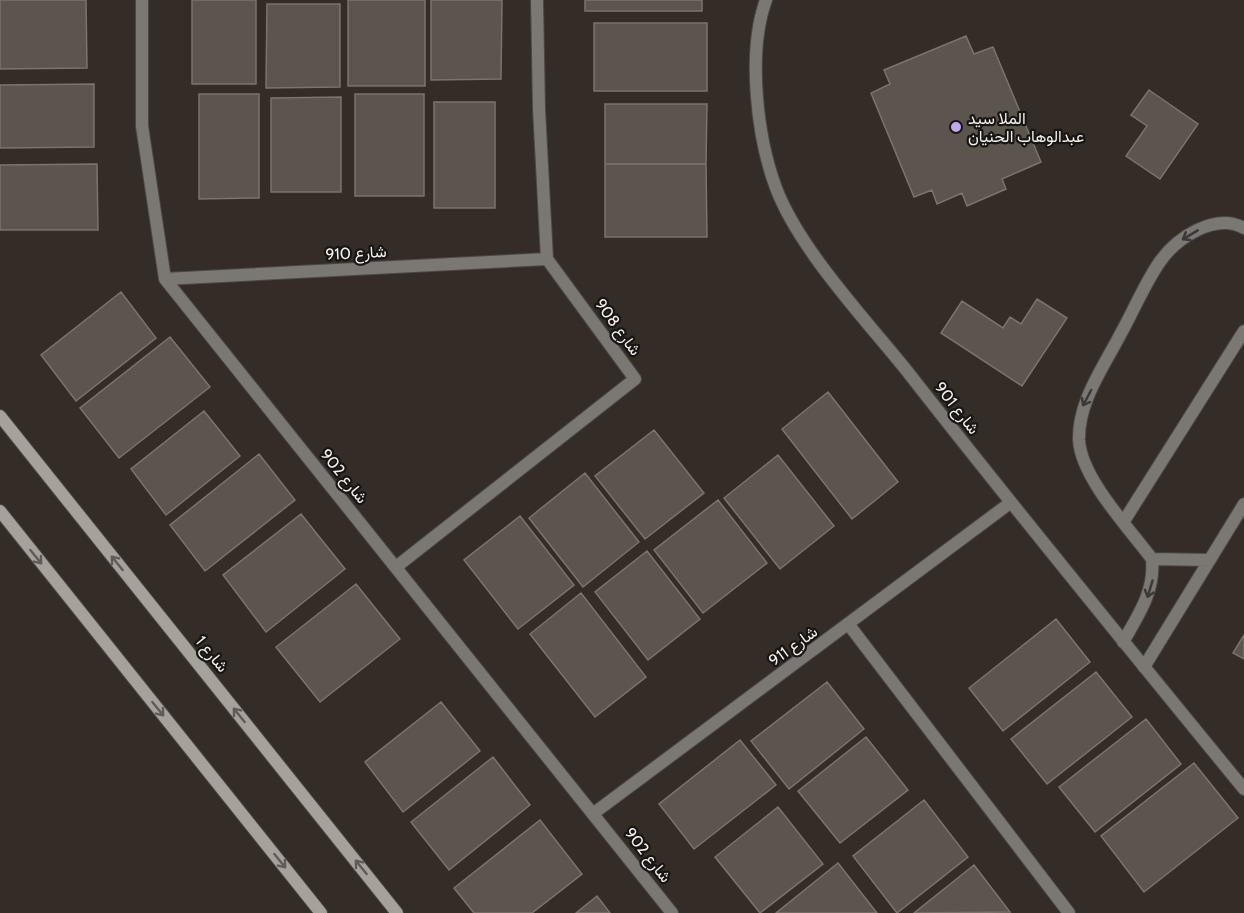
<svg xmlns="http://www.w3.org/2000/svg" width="1244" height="913" font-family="Cabin,Vazirmatn,sans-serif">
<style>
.building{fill:#5c554e;stroke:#7b736c;stroke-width:1.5}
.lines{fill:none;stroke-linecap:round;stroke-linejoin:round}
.lane-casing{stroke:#4e4743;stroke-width:14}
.street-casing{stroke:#4e4743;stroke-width:14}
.secondary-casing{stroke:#4e4743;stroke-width:14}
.lane{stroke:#7b7874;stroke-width:12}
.street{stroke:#7b7874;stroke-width:12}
.secondary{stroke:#a7a19c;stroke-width:12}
.oneway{stroke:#3b3835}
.oneway2{stroke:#605b58}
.poi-dot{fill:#c1a8f3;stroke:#191513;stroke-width:2}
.labels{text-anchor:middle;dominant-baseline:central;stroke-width:4.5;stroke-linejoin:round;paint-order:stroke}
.poi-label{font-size:16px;fill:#f5f0ed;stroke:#191513;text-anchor:start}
.street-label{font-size:16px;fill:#f5f0ed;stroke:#191513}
</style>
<rect width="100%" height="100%" fill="#332c27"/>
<path class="building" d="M0 0H86L87 68 0 69Z
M192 0H256V84H192Z
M348 0H425V86H348Z
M431 0H502L501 79 431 80Z
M585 0H702V11H585Z
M267 4H340V87L266 88Z
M594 23H707V91H594Z
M966 36 974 54 993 47 1041 162 1002 179 1006 189 967 206 962 193 937 204 932 190 914 197 871 93 890 84 884 70Z
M94 84V147L0 148V85Z
M1149 90 1198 124 1160 179 1126 156 1147 126 1131 115Z
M199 94H259V198L199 199Z
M355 94H424V196H355Z
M341 97V192H271V98Z
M434 102H495V208H434Z
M605 104H707L706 164H605Z
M97 164 98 230H0V165Z
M605 164H706L707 237H605Z
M121 292 156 338 76 401 41 355Z
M1037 299 1067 318 1022 386 941 333 962 301 1003 328 1010 317 1021 324Z
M170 337 210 387 119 458 80 408Z
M828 392 898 482 852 519 782 429Z
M204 411 240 456 166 515 131 469Z
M654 430 704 493 645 539 595 476Z
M259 454 295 500 205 571 170 525Z
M778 455 834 526 780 569 724 498Z
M585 473 639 542 583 587 529 518Z
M718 500 767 563 703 613 654 550Z
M301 514 345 569 266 632 223 575Z
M520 516 574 585 518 629 464 560Z
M647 551 700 619 648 660 595 592Z
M356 584 400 639 320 702 276 647Z
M581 593 646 677 595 717 530 634Z
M1056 619 1090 662 1003 731 969 688Z
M1244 635V659L1233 653Z
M1096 672 1132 717 1047 784 1011 739Z
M827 682 864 729 789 789 751 741Z
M441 702 480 751 403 812 365 762Z
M1146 719 1181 764 1095 832 1059 787Z
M866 737 908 790 840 843 798 791Z
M740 740 776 785 694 849 659 804Z
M493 757 530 805 449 870 411 822Z
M1194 763 1238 818 1144 892 1101 836Z
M924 800 968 857 897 913 853 856Z
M778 807 823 864 760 913 715 857Z
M540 820 582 874 532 913H474L454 888Z
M838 863 877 913H776Z
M974 865 1010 912 914 913Z
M597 896 610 913H576Z"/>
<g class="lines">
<defs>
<path id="lane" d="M1124 521 1244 331
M1152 559 1210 560
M1123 642C1139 614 1155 591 1152 559 1129 528 1081 478 1079 440 1078 402 1103 368 1120 335 1133 312 1144 285 1159 263 1176 238 1215 212 1244 228
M1144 667 1244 504"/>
<path id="street" d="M142 0V126L165 279 672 913
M766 0C747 52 757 137 776 188 799 249 866 320 907 371 1017 512 1131 651 1244 789
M165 279 547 259
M396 567 635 379 547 259 539 109 537 0
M849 625 1069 913
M594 813 1010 503"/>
<path id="secondary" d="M0 416 397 913
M0 511 321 913"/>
</defs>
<use href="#lane" class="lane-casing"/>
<use href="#street" class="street-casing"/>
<use href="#secondary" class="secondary-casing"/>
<use href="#lane" class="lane"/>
<use href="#street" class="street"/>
<use href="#secondary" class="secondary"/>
</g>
<defs><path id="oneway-shaft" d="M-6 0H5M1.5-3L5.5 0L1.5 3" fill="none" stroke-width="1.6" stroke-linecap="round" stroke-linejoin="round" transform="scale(1.5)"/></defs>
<g class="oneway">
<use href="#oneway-shaft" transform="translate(1190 235) rotate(149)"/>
<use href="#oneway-shaft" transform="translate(1087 398) rotate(118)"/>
<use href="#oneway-shaft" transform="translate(1150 589) rotate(107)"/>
</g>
<g class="oneway2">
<use href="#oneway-shaft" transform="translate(36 557) rotate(51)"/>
<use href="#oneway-shaft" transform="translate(117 563) rotate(-129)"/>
<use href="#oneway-shaft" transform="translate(158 709) rotate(51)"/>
<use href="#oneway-shaft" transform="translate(239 715) rotate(-129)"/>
<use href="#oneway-shaft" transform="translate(280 861) rotate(51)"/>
<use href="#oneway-shaft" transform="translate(361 867) rotate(-129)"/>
</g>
<circle class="poi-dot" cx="956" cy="127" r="6"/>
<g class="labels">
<g class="poi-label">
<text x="968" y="118">الملا سيد<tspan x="968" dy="18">عبدالوهاب الحنيان</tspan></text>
</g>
<g class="street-label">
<text transform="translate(356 253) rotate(-3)">شارع 910</text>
<text transform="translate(618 327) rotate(54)">شارع 908</text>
<text transform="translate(957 408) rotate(52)">شارع 901</text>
<text transform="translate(344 476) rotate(51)">شارع 902</text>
<text transform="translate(793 646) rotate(-36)">شارع 911</text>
<text transform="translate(212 654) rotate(51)">شارع 1</text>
<text transform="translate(648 855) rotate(52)">شارع 902</text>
</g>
</g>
</svg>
